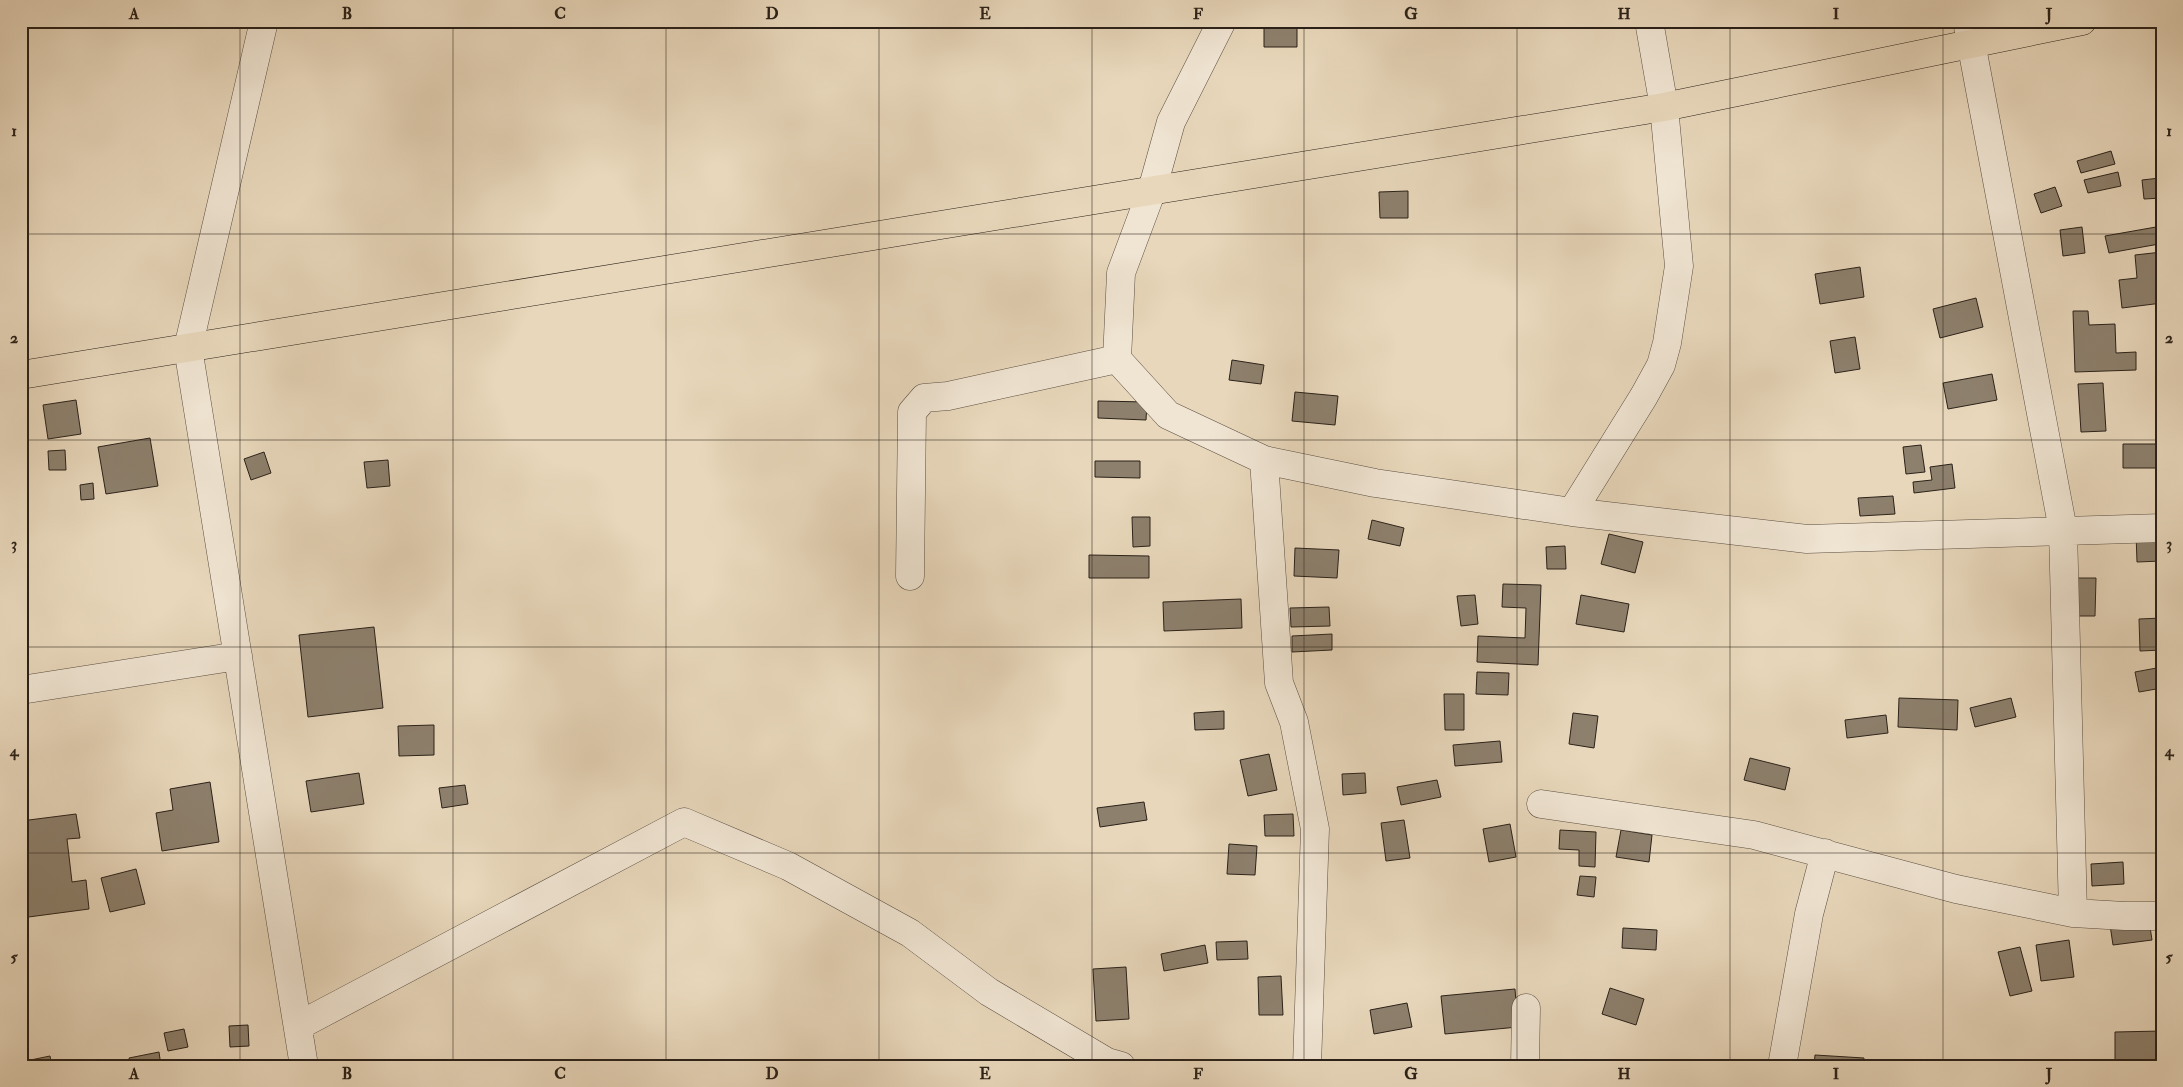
<svg xmlns="http://www.w3.org/2000/svg" width="2183" height="1087" font-family="'IM FELL Double Pica',serif">
<style>
.building{fill:#8d806d;stroke:#2a2119}
.lines{fill:none;stroke-linecap:round;stroke-linejoin:round}
.minor-casing{stroke:#5a4e42;stroke-width:29}
.major-casing{stroke:#2a2119;stroke-width:29}
.minor{stroke:#f0e5d3;stroke-width:28}
.major{stroke:#e8d7bb;stroke-width:28}
.grid{fill:none;stroke:#2a2119;stroke-width:1;stroke-opacity:0.55}
.neatline{fill:none;stroke:#2a2119;stroke-width:2}
.grid-label{font-size:16px;text-anchor:middle;font-weight:bold;fill:#2a2119}
</style>
<rect width="100%" height="100%" fill="#e8d7bb"/>
<filter id="stains"><feTurbulence type="fractalNoise" baseFrequency=".004" numOctaves="4"/><feColorMatrix values="0 0 0 0 .2 0 0 0 0 .09 0 0 0 0 .02 0 0 0 .5 -.17"/></filter>
<radialGradient id="worn" r=".72"><stop offset=".6" stop-color="#630" stop-opacity="0"/><stop offset="1" stop-color="#630" stop-opacity=".3"/></radialGradient>
<path class="building" d="M1264 21H1297V47H1264Z
M1543 21H1579V24L1543 23Z
M2157 21H2162V41Z
M2111 151 2115 164 2081 173 2077 161Z
M2118 172 2121 186 2088 193 2084 180Z
M2160 178 2162 198 2144 199 2142 180Z
M2055 187 2062 206 2041 213 2034 194Z
M1408 191V218H1380L1379 192Z
M2082 227 2085 253 2063 256 2060 230Z
M2156 227 2159 244 2109 253 2105 236Z
M2162 252V303L2122 308 2119 280 2137 278 2135 255Z
M1860 267 1864 297 1820 304 1815 274Z
M1976 298 1983 327 1940 338 1933 309Z
M2073 311H2088L2089 325 2115 324 2116 353 2136 352V370L2075 372Z
M1855 337 1860 369 1835 373 1830 341Z
M1232 360 1264 365 1261 384 1229 380Z
M1992 374 1997 400 1948 409 1943 383Z
M2103 383 2106 431 2081 432 2078 384Z
M1295 392 1338 396 1335 425 1292 421Z
M76 400 81 434 48 439 43 405Z
M1098 401 1147 402 1146 420 1098 418Z
M150 438 158 486 106 494 98 447Z
M2123 444H2162V468H2123Z
M1921 445 1925 472 1906 474 1903 447Z
M65 450 66 470H49L48 451Z
M264 452 271 473 251 480 244 459Z
M388 460 390 486 367 488 364 462Z
M1095 461H1140V478L1095 477Z
M1952 464 1955 488 1914 493 1913 482 1932 480 1930 467Z
M93 483 94 499 81 500 80 485Z
M1893 496 1895 514 1860 516 1858 498Z
M1132 517H1150V546L1133 547Z
M1372 520 1404 528 1400 546 1368 539Z
M2162 533V561L2137 562 2136 534Z
M1609 534 1643 542 1635 573 1601 564Z
M1565 546 1566 569H1547L1546 547Z
M1295 548 1339 550 1337 578 1294 576Z
M1089 555 1149 556V578H1089Z
M2077 578H2096L2095 616H2076Z
M1503 584 1541 585 1538 665 1477 662 1478 636 1525 638 1526 608 1502 607Z
M1475 595 1478 624 1461 626 1457 596Z
M1581 595 1629 604 1624 632 1576 624Z
M1241 599 1242 628 1164 631 1163 602Z
M1329 607 1330 626 1291 627 1290 608Z
M2162 618V650L2140 651 2139 619Z
M374 627 383 708 308 717 299 635Z
M1332 634V650L1292 652V636Z
M2162 667V688L2139 692 2135 672Z
M1477 672 1509 673 1508 695 1476 694Z
M1444 694H1464V730H1445Z
M1899 698 1958 700 1957 730 1898 727Z
M2011 698 2016 717 1975 727 1970 708Z
M1224 711V729L1195 730 1194 713Z
M1573 713 1598 716 1594 748 1569 744Z
M1886 715 1888 733 1847 738 1845 720Z
M434 725V755L399 756 398 726Z
M1500 741 1502 762 1455 766 1453 745Z
M1269 754 1277 790 1248 796 1240 760Z
M1750 758 1790 768 1785 790 1744 780Z
M359 773 364 804 311 812 306 781Z
M1365 773 1366 793 1343 795 1342 774Z
M1437 780 1441 797 1401 805 1397 787Z
M210 782 219 842 162 851 156 813 173 810 170 789Z
M465 785 468 804 442 808 439 788Z
M1144 802 1147 820 1100 827 1097 808Z
M76 814 80 838 67 839 72 882 86 880 89 909 21 918V821Z
M1293 814 1294 836H1265L1264 815Z
M1404 820 1410 858 1386 861 1381 823Z
M1510 824 1516 857 1489 862 1483 829Z
M1560 830 1596 832 1595 867 1579 866V850L1559 849Z
M1621 830 1652 835 1649 862 1616 857Z
M1229 844 1257 846 1255 875 1227 874Z
M2123 862 2124 884 2092 886 2091 864Z
M136 869 145 904 110 912 101 878Z
M1580 876 1596 877 1594 897 1577 895Z
M2149 920 2152 940 2113 945 2110 925Z
M1623 928 1657 930 1656 950 1622 948Z
M2069 940 2074 977 2041 981 2036 945Z
M1247 941 1248 959 1217 960 1216 942Z
M1205 945 1208 963 1164 971 1161 954Z
M2020 947 2032 991 2010 996 1998 952Z
M1126 967 1129 1019 1096 1021 1093 969Z
M1281 976 1283 1015H1259L1258 977Z
M1610 988 1644 999 1636 1025 1602 1014Z
M1515 989 1518 1027 1445 1034 1441 996Z
M1407 1003 1412 1027 1374 1034 1370 1010Z
M248 1025 249 1046 230 1047 229 1026Z
M184 1029 188 1047 168 1051 164 1033Z
M2162 1031V1062L2115 1063V1032Z
M159 1052 161 1066H131L129 1058Z
M1815 1055 1864 1058 1863 1066H1814Z
M50 1056 52 1066H21V1062Z"/>
<g class="lines">
<defs>
<path id="minor" d="M264 21 188 348 304 1066
M1222 21 1171 122 1152 190 1121 273 1117 359 1168 415 1264 460 1375 483 1572 512 1807 539 2162 528
M1967 21 2063 530 2073 913
M1264 460 1279 683 1294 722 1315 829 1307 1066
M1572 512 1644 396 1661 365 1667 343 1679 266 1664 107 1649 21
M910 576 912 412 924 398 948 396 1117 359
M21 690 238 656
M1541 804 1754 835 1956 889 2073 913 2125 916H2162
M298 1026 684 822 788 866 910 933 989 992 1107 1062 1121 1066
M1525 1066 1526 1008
M1782 1066 1809 914 1825 853"/>
<path id="major" d="M21 375 1664 107 2082 21"/>
</defs>
<use href="#minor" class="minor-casing"/>
<use href="#major" class="major-casing"/>
<use href="#minor" class="minor"/>
<use href="#major" class="major"/>
</g>
<path class="grid" d="M240 21V1066M453 21V1066M666 21V1066M879 21V1066M1092 21V1066M1304 21V1066M1517 21V1066M1730 21V1066M1943 21V1066M21 234H2162M21 440H2162M21 647H2162M21 853H2162"/>
<rect width="2183" height="1087" fill="none" stroke="#e8d7bb" stroke-width="55"/>
<rect x="28" y="28" width="2128" height="1032" class="neatline"/>
<g class="grid-label">
<text x="134" y="19">A</text>
<text x="347" y="19">B</text>
<text x="560" y="19">C</text>
<text x="772" y="19">D</text>
<text x="985" y="19">E</text>
<text x="1198" y="19">F</text>
<text x="1411" y="19">G</text>
<text x="1624" y="19">H</text>
<text x="1836" y="19">I</text>
<text x="2049" y="19">J</text>
<text x="14" y="136">1</text>
<text x="2169" y="136">1</text>
<text x="14" y="343">2</text>
<text x="2169" y="343">2</text>
<text x="14" y="549">3</text>
<text x="2169" y="549">3</text>
<text x="14" y="756">4</text>
<text x="2169" y="756">4</text>
<text x="14" y="962">5</text>
<text x="2169" y="962">5</text>
<text x="134" y="1079">A</text>
<text x="347" y="1079">B</text>
<text x="560" y="1079">C</text>
<text x="772" y="1079">D</text>
<text x="985" y="1079">E</text>
<text x="1198" y="1079">F</text>
<text x="1411" y="1079">G</text>
<text x="1624" y="1079">H</text>
<text x="1836" y="1079">I</text>
<text x="2049" y="1079">J</text>
</g>
<rect width="100%" height="100%" filter="url(#stains)"/>
<rect width="100%" height="100%" fill="url(#worn)"/>
</svg>
